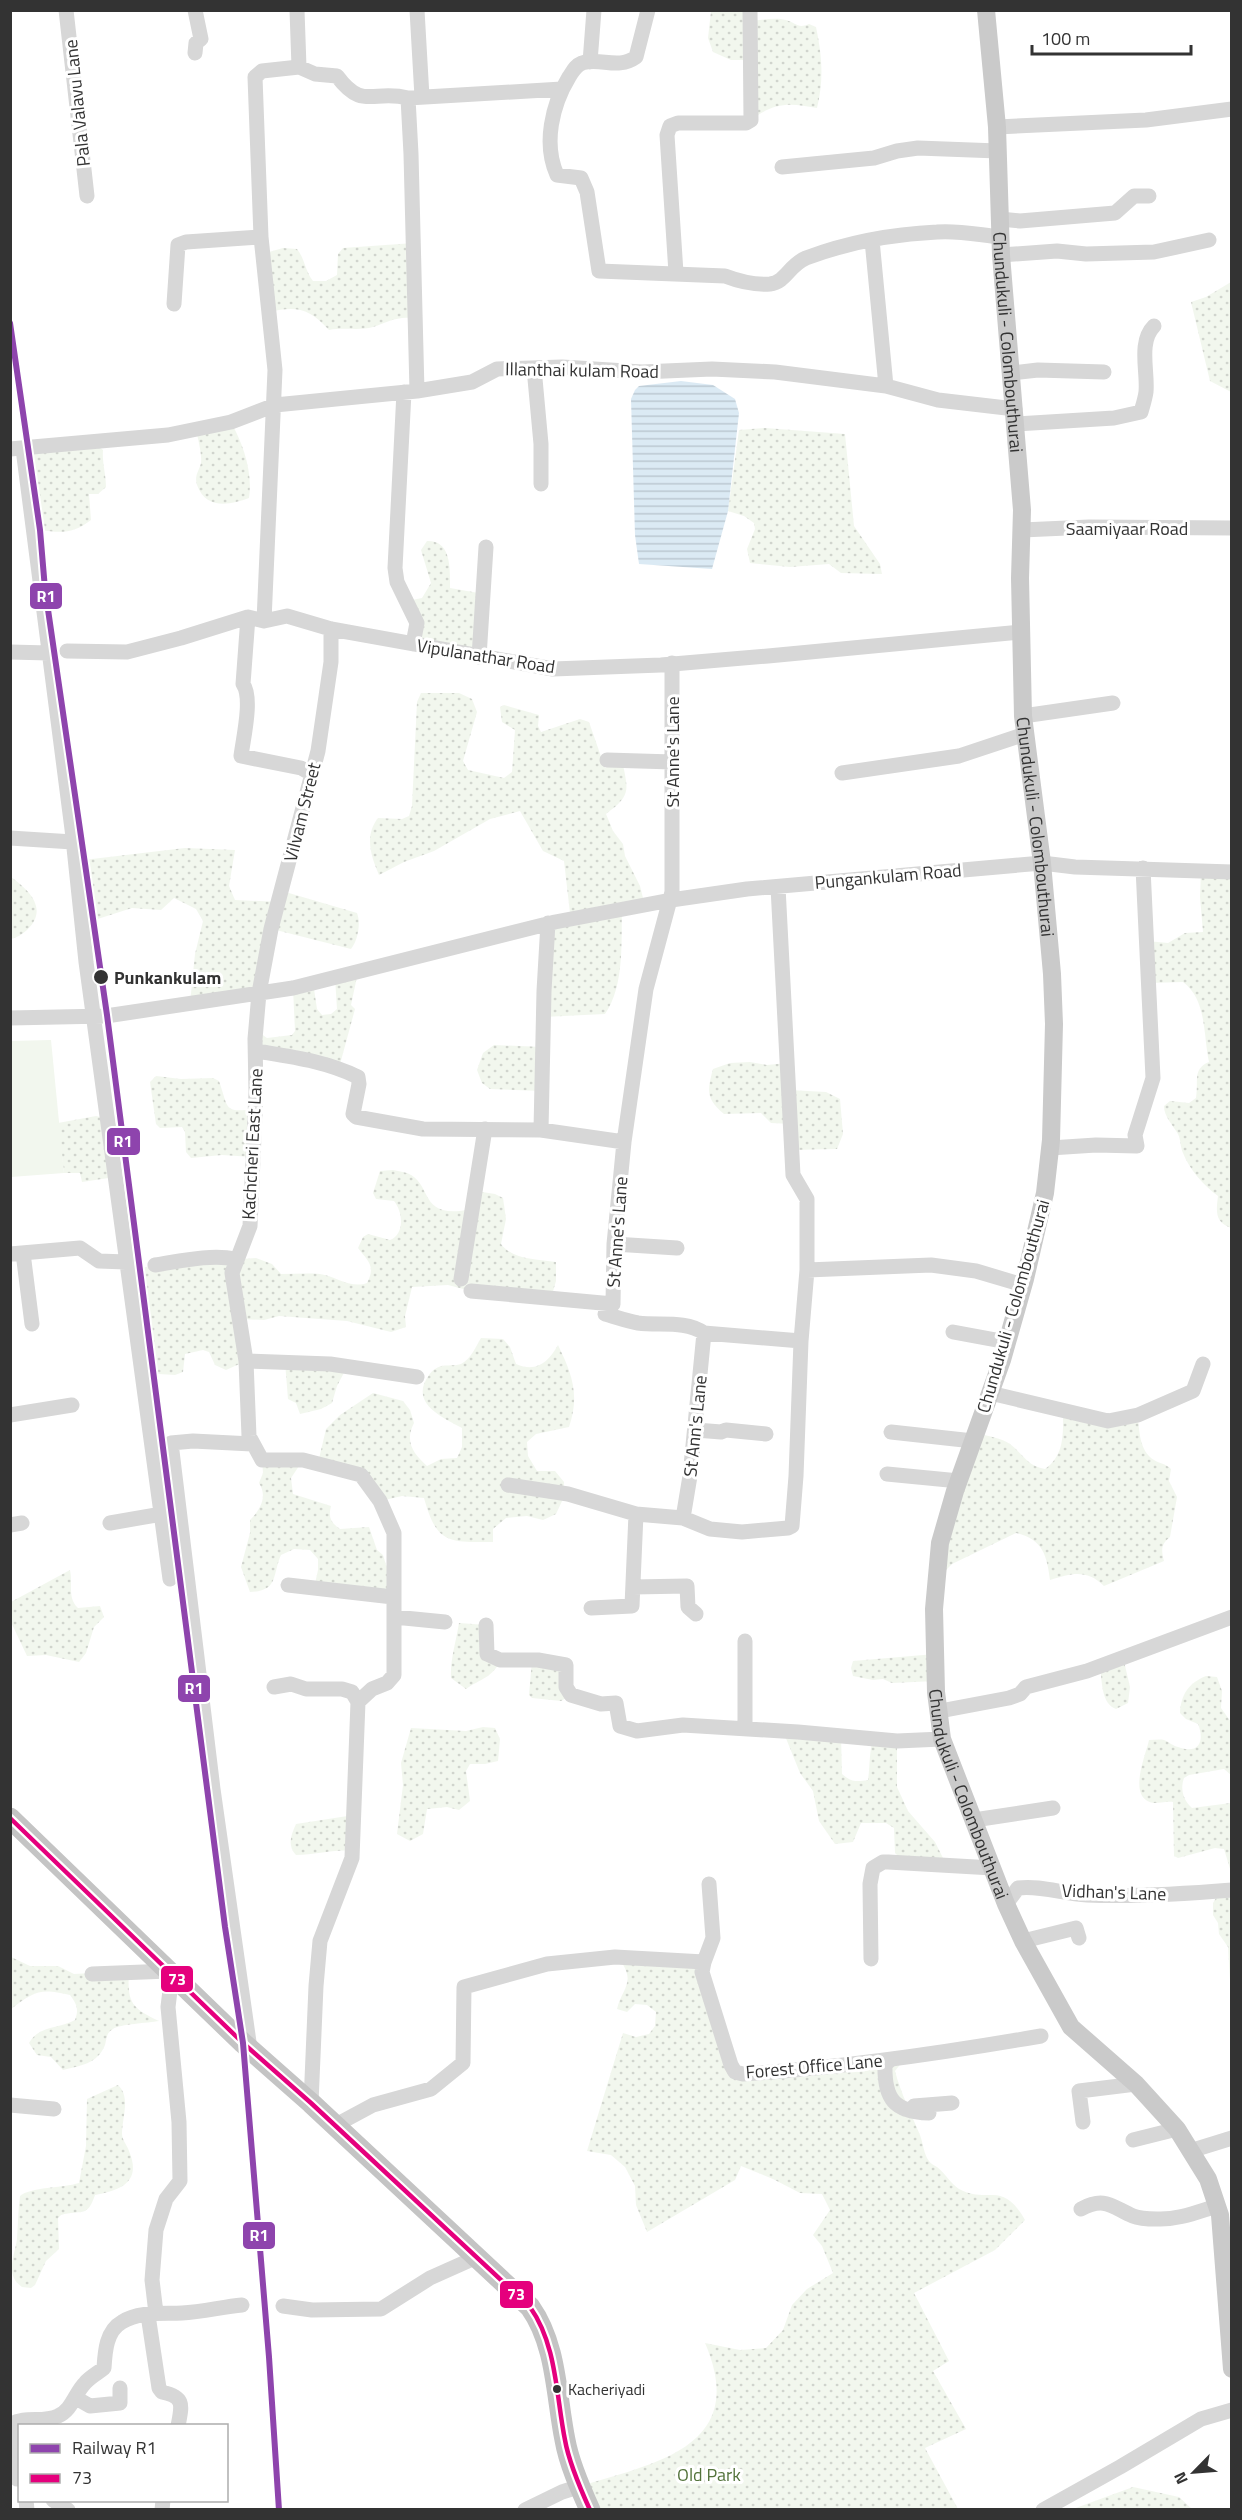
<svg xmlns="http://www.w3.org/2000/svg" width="1242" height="2520" font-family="'Titillium Web',sans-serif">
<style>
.grass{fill:url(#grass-dots)}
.pitch{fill:#f2f7ee}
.water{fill:url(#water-rules)}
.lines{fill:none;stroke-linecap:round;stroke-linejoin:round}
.minor{stroke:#d7d7d7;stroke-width:15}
.major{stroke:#cacaca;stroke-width:18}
.highway{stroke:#c4c4c4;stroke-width:21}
.bus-1-casing{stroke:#fff;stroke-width:9}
.bus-1{stroke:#e5007d;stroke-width:4.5}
.rail-1-casing{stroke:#fff;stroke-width:10}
.rail-1{stroke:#8e44ad;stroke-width:6}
.stop-dot{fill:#333;stroke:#fff;stroke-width:2}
.labels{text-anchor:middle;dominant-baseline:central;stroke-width:6;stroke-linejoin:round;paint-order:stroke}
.bus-label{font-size:16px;fill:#333;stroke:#fff;text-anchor:start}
.street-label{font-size:18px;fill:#333;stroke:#fff}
.stop-label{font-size:18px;font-weight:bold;fill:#333;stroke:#fff;text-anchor:start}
.park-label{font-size:18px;fill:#53733b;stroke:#fff}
.line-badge{stroke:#fff;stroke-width:2}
.badge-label{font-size:16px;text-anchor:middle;font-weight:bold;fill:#fff}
</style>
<defs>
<pattern id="grass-dots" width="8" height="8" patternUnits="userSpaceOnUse" patternTransform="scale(1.5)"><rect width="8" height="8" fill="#f2f7ee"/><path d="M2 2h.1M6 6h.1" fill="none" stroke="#d0d4cd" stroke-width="1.8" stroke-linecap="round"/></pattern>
<pattern id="water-rules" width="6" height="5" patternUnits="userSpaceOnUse" patternTransform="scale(1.5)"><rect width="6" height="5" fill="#dbeaf4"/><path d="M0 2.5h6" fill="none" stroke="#bcc9d2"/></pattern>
</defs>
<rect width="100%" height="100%" fill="#fff"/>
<path class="grass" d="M711 11H750L751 21C762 20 776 17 786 20 796 23 798 29 809 24L816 27C822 56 824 79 817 108 789 103 775 102 751 120L750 60H731L713 52 708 38Z
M414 243 416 319C399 315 389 322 373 327 360 331 343 327 329 330 309 308 296 306 269 312L262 254 283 248 297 249C305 259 305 271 313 281H326L337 275 338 254 343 248Z
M1231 282 1232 392H1231L1210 381 1191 302 1206 297Z
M231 422C243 444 253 472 249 498 230 505 206 510 197 485 194 476 199 471 201 463 202 453 198 439 196 430Z
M765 428 845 434 854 526 880 564 882 574 841 573 829 564 790 567 750 563 747 549 755 529 754 523 744 516 728 511 739 430Z
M92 442 103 450C102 463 106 474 106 487L98 494H89L91 520C73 534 61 533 40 530L28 449Z
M427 541C452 540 450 570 450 588L484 594 479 657 413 644 407 601 422 598 431 583 421 550Z
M421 693H459L472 699 477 712 463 761 468 770 504 778 512 772 515 730 502 722 500 707 504 705 539 715 538 726 541 732 580 719 589 722 605 768 622 760C628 790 632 795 606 814L613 831 623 844 625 856 640 886 644 902 622 905C621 940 625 985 605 1014L543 1017 546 917 570 913 564 861 543 851 520 811 490 819 434 851 404 862 379 875C371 856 364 836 378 818L402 819 409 816 412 806 417 702Z
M185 848 235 850 229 886 235 900 279 902 282 891 357 913C361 923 358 940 351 949L272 929 259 993 190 1003 195 954 203 921 196 909 174 898 161 910 132 908 82 924 75 861Z
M1201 870 1231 872V1228C1215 1222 1216 1212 1218 1196 1204 1186 1189 1169 1183 1153 1180 1147 1181 1140 1178 1134 1173 1125 1164 1117 1164 1106L1170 1101 1189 1103 1196 1098C1199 1081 1192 1069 1209 1062 1203 1034 1207 1000 1183 982L1149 983 1147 941 1168 943 1185 933 1203 932 1200 897Z
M11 877C29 890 49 909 27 930 21 935 18 937 11 939Z
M358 972 351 1005 355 1009 339 1068 256 1051 257 1031 267 1038 292 1035 295 1031 293 988 313 982 317 1009 322 1015 331 1014 337 1009 335 977Z
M494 1045 543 1047 542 1091 490 1089 482 1083 477 1070 483 1053Z
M750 1062 767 1065 787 1063 789 1090 826 1092 840 1099 843 1134 837 1149 792 1150 791 1124 771 1123 761 1113 724 1114C706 1099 707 1091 713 1069L730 1063Z
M156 1076 181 1079 213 1078 219 1081C229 1109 223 1113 255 1109L253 1157 222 1155 191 1158 186 1152 185 1132 182 1127 160 1128 156 1124 150 1082Z
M96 1116 108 1119 115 1177 82 1182 80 1173H64L58 1123Z
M393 1170C398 1171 403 1172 407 1173 434 1184 417 1218 467 1210L476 1191 495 1194 503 1198 506 1219 501 1244C513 1260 537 1259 556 1262V1281L551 1298 471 1291 448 1285 412 1287 405 1316 406 1327 391 1332 347 1321 279 1316 264 1320 240 1319 246 1361 226 1370 215 1365 209 1352 203 1350 185 1354 183 1372 175 1375 142 1373 128 1271 155 1265 256 1258 272 1264 281 1274C294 1274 307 1273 320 1274 335 1276 351 1289 367 1283 376 1266 368 1261 358 1248L363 1237 368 1234 390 1240C405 1234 403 1212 394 1201L376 1199 373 1193 380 1171Z
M481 1338 503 1339 510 1347 516 1364C537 1373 548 1362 558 1345 572 1374 580 1395 569 1427L536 1434 527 1442 528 1456 537 1471H555L564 1482 563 1499 556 1514 543 1520 527 1516 506 1518 493 1529V1542C449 1542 437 1545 424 1498L402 1496 380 1501 361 1475 318 1463 326 1429 340 1415 373 1393 403 1401 410 1410 414 1423C404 1442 414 1454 427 1466L441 1459 457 1458 462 1447V1428C446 1419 416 1407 424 1384 427 1378 430 1372 435 1369 443 1363 453 1367 461 1364 471 1359 476 1346 481 1338Z
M285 1362 347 1367 337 1386 332 1403 321 1409 300 1414 296 1403 288 1399Z
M1063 1411 1108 1421 1138 1415C1139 1429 1139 1451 1154 1460 1160 1464 1165 1463 1171 1469L1169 1481 1177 1497 1170 1537C1161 1544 1161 1550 1164 1561L1104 1586C1087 1569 1072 1573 1050 1580 1047 1556 1043 1539 1016 1533L952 1564 937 1579 977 1433C987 1436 1002 1438 1010 1444 1023 1454 1027 1466 1045 1469 1065 1455 1063 1433 1063 1411Z
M262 1460H303L291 1478 293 1494 331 1506C328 1517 331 1523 340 1529L369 1527 377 1550 383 1555 386 1565 393 1572V1597L314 1588 318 1570V1559L310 1550 294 1549 281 1555C272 1575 279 1591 250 1592L241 1567 250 1533V1520C260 1510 268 1497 259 1483L263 1473Z
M70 1570C73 1584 67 1598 78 1608L100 1606 104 1617 94 1627 86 1653 79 1662 46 1655 27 1656 11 1622V1602Z
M459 1623 486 1625 487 1654 500 1660C494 1677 480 1679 466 1689L451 1678C450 1660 456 1642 459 1623Z
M935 1654 936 1681 892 1683 883 1679 873 1680 853 1676 851 1668 853 1661Z
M1123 1657 1130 1687 1128 1703 1116 1709C1101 1704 1102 1680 1100 1666Z
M532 1660 566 1665 571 1695 561 1701 532 1698 529 1695Z
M1206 1676 1217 1677 1222 1691 1221 1708 1231 1722V1775L1224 1769 1189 1775 1184 1778C1180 1789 1183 1800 1192 1808L1231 1803V1872L1224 1849 1215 1848 1178 1858 1174 1856 1173 1802C1167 1801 1160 1803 1154 1803 1126 1799 1146 1755 1149 1740 1154 1740 1160 1739 1164 1740 1169 1742 1173 1746 1178 1747 1199 1755 1205 1741 1198 1724L1186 1719 1180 1713C1181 1694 1189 1683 1206 1676Z
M483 1727 495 1728 500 1739 498 1761 485 1764H470L466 1771 470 1801 459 1810 447 1807 427 1809 423 1834 410 1841 397 1834 403 1785 401 1763 411 1728 466 1731Z
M783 1731 841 1736 842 1774C851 1782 856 1782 868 1780 870 1766 869 1753 873 1739L897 1741V1787L908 1811 935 1842 947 1866 905 1863 895 1853 894 1828 886 1823H861L853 1842 835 1844 819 1821 813 1791 800 1773Z
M354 1815 352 1851C333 1849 316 1855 296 1855 287 1846 291 1835 296 1824Z
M1231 1890 1232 1979 1230 1980 1228 1947 1219 1934 1218 1923 1213 1915V1903L1220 1891Z
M11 1957 30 1966H58L74 1974 129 1971C127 2002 131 2008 159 2021 148 2023 120 2024 113 2029 106 2033 107 2038 105 2045 98 2064 79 2066 63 2070L51 2057 37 2055 29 2043C39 2025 59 2029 75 2020 79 2010 77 2004 70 1995 40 1988 35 1991 11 2009Z
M704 1962 736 2072 906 2057 895 2071C901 2094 911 2113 920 2135 923 2143 924 2155 929 2161 931 2164 934 2165 937 2167 945 2173 951 2184 959 2189 988 2205 1002 2179 1025 2220L995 2250 914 2293 949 2361 933 2371 966 2429 925 2448 958 2509H591L581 2486C655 2463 750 2447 705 2343L740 2350 766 2348 783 2330 792 2305 807 2289 833 2273 822 2246 813 2235 830 2210 822 2194 800 2193 773 2179 741 2166 735 2180 647 2232 636 2205 635 2186 625 2167 611 2155 587 2151 623 2033 636 2037 649 2034 655 2026 656 2012 647 2005 635 2004 627 2012 617 2009C622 1989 635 1983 622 1963Z
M118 2085C131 2097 122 2118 122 2134 122 2140 127 2145 129 2151 142 2182 121 2190 95 2195 87 2219 81 2209 61 2215L58 2218 59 2249 46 2261 35 2285 31 2288 22 2287C4 2275 15 2255 17 2239 18 2225 18 2211 20 2196 30 2187 63 2188 79 2183L86 2146 87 2099Z
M1133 2487 1179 2497 1192 2509H1073Z"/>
<path class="pitch" d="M51 1040 64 1173 11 1177V1041Z"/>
<path class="water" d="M681 381 713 385 735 399 739 413 728 511 712 569 639 564 635 535 631 399 635 390 639 386Z"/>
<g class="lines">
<path class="minor" d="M66 10 87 196
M195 10 201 39 196 43 195 53
M417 10 422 97
M648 10 636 57C618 70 600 57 582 63 575 66 573 71 569 77 552 105 543 144 557 175L581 178 587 192 599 271 725 276C738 281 755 285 770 284 786 282 789 265 806 258 846 243 894 234 937 232 957 230 980 235 1001 237
M590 62 594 10
M299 67 315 74 337 76C363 111 373 89 408 98L411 154 417 391
M408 98 562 89
M997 127 1146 120 1232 109
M782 167 874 158 897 151 918 148 998 151
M1000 219 1020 221 1115 213 1134 196H1149
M872 240 886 386
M1001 255 1057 251 1086 254 1154 252 1209 240
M676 273 667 135 670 126 678 123H746L751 120 750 10
M174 304 178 245 186 242 261 237
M534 368 541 444V484
M1012 373 1038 370 1104 372
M404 392 395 568 397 582 417 623 413 644
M1016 424 1114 418 1141 412C1143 405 1145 399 1146 392 1148 372 1138 342 1154 326
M10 449 168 435 231 422 275 405 417 391 472 382 497 369 562 367 642 372 712 369 775 372 886 386 938 400 1015 409
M23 449 72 829 86 962 170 1579
M1022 530 1089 527 1232 528
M248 617 243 684C253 698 243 739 241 756L301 768 312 774
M264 621 275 370 261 237 255 77 262 71 299 67 297 10
M67 651 127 652 181 638 248 617 264 621 287 616 331 629 553 669 661 665 768 656 1020 632
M10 652 49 653
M479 657 486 547
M672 663V892L646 989 624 1142 614 1244 613 1304 605 1314C616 1317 627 1321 638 1323 659 1326 685 1320 704 1333L801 1341
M1023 716 1113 703
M607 760 673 762
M842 773 959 756 1025 734
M10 838 73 842
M778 887 793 1175 807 1199V1270
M10 1018 106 1016 293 988 555 922 671 900 747 889 1042 863 1075 867 1232 872
M256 1051C292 1057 325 1061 358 1077L359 1084 353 1114 356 1117 423 1129 541 1130 544 991 548 923
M541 1130 624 1142
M1050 1148 1096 1145 1137 1146 1135 1135 1153 1078 1143 868
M614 1244 677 1248
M23 1253 32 1324
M10 1254 80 1248 99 1261 126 1262
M155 1265C181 1261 210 1254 236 1259
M461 1279 485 1129
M471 1291 613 1304
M953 1332 1007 1342
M246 1361 330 1364 417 1377
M990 1393 1108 1421 1138 1415 1193 1391 1203 1364
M10 1415 72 1405
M696 1430 721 1432 726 1430 766 1434
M891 1432 973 1441
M887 1474 959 1481
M508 1485 568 1494 636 1514 683 1518 710 1529 742 1532 788 1528 792 1526 796 1476 801 1341 807 1270 931 1265 976 1271 1023 1285
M683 1518 690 1476 704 1333
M110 1523 162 1514
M10 1525 22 1523
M288 1585 393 1597
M633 1587 687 1586 688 1607 696 1614
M591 1608 632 1606 636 1514
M394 1617 445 1622
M486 1625 487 1654 500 1660H538L566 1665V1687L571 1695 601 1704 616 1703 620 1726 637 1731 683 1725 798 1732 897 1741 942 1739
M745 1641V1728
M274 1687 291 1684 306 1689H342L352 1692 358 1702
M940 1711 1009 1698 1020 1694 1026 1687 1087 1671 1232 1617
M974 1820 1053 1808
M1006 1904 1018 1888C1041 1885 1063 1894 1087 1895 1136 1897 1183 1894 1232 1890
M1023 1941 1076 1928 1079 1938
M871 1959 870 1884 873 1868 883 1862H888L993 1868
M704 1962 713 1938 709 1884
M92 1974 169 1971
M250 2049 213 1789 171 1443 193 1441 252 1444
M892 2059 885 2064C884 2099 894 2112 929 2113
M311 2103 316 1986 320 1941 352 1858 358 1702 372 1689 387 1683 394 1675V1533L380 1501 361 1475 303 1460H262L249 1436 246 1361 232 1273 250 1226 256 1092 255 1039 259 993 271 929 318 751 331 662V629
M10 2105 54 2109
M914 2106 952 2103
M1083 2122 1079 2091 1136 2084
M334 2126 373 2105 431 2089 463 2063 464 1987 547 1964 615 1957 704 1962 702 1972 731 2065 735 2072 743 2074C843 2068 943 2053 1041 2036
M1133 2140 1177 2129
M1190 2151 1232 2138
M1081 2209C1105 2196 1112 2207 1133 2216 1140 2219 1150 2219 1157 2219 1178 2220 1197 2212 1217 2206
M283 2306 312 2310 381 2309 430 2278 477 2257
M156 2313 152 2280 156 2230 166 2199 180 2181 179 2122 168 2007 172 1974
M148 2315 159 2388 162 2392C185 2397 182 2405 178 2426
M76 2398 90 2406 120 2403V2388
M10 2424 17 2479
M11 2424C26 2416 43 2423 58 2416 72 2410 75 2393 85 2383 90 2377 98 2373 104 2368 105 2352 106 2331 122 2322 139 2311 163 2314 182 2313 202 2312 222 2307 242 2305
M26 2500 27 2510
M53 2500 68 2510
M162 2510 163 2500
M525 2510 562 2492 581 2486
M1043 2510 1120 2467 1201 2419 1232 2410"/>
<path class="major" id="s1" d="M986 10 997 127 1001 255 1022 510 1020 578 1023 716 1042 863 1052 974 1054 1024 1051 1140 1045 1193 1025 1279 1002 1360 955 1491 940 1543 934 1609 936 1692 942 1739 1006 1904 1023 1941 1071 2027 1136 2084 1177 2129 1208 2179 1220 2215 1232 2369"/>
<path class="highway" d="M10 1818 243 2043 311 2103 530 2307C557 2345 556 2396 565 2440 569 2463 580 2488 590 2510"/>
<defs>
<path id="bus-1" d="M10 1818 243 2043 311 2103 530 2307C557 2345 556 2396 565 2440 569 2463 580 2488 590 2510"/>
</defs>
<use href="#bus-1" class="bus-1-casing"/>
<use href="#bus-1" class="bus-1"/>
<defs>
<path id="rail-1" d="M10 323 40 530 45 589 107 1015 225 1927 243 2043 269 2357 279 2510"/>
</defs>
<use href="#rail-1" class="rail-1-casing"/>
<use href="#rail-1" class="rail-1"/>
</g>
<g class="stop-dot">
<circle cx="101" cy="977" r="8"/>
<circle cx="557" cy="2389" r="5"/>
</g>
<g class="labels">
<g class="bus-label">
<text x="568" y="2389">Kacheriyadi</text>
</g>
<g class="street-label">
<text transform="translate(77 103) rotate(-96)">Pala Valavu Lane</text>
<text stroke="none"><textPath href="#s1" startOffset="333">Chundukuli - Colombouthurai</textPath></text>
<text transform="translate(582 370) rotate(1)">Illanthai kulam Road</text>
<text x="1127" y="528">Saamiyaar Road</text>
<text transform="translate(486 656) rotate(9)">Vipulanathar Road</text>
<text transform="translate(672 752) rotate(-90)">St Anne's Lane</text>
<text transform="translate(302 812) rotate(-76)">Vilvam Street</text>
<text stroke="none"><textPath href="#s1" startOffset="819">Chundukuli - Colombouthurai</textPath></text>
<text transform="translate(888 876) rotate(-5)">Pungankulam Road</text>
<text transform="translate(252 1144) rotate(-87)">Kachcheri East Lane</text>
<text transform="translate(617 1232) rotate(-86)">St Anne's Lane</text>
<text transform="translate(1013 1306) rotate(-74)">Chundukuli - Colombouthurai</text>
<text transform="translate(695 1426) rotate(-84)">St Ann's Lane</text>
<text stroke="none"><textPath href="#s1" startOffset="1809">Chundukuli - Colombouthurai</textPath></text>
<text transform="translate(1114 1892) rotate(2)">Vidhan's Lane</text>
<text transform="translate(814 2066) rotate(-5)">Forest Office Lane</text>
</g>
<g class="stop-label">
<text x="114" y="977">Punkankulam</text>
</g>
<g class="park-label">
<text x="709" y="2474">Old Park</text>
</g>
</g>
<g class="line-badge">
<rect x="29" y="582" width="34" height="28" rx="6" fill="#8e44ad"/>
<rect x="106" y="1127" width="35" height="29" rx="6" fill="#8e44ad"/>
<rect x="177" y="1674" width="34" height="29" rx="6" fill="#8e44ad"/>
<rect x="160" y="1965" width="34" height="28" rx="6" fill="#e5007d"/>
<rect x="242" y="2221" width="34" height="29" rx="6" fill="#8e44ad"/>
<rect x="499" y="2280" width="35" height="29" rx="6" fill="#e5007d"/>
</g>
<g class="badge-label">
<text x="46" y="602">R1</text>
<text x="123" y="1147">R1</text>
<text x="194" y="1694">R1</text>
<text x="177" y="1985">73</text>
<text x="259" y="2241">R1</text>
<text x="516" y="2300">73</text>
</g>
<rect width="1242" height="2520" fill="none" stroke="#333333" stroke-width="24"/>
<rect x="18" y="2424" width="210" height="78" fill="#ffffff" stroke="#adadad" stroke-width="1.5"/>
<rect x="30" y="2444" width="30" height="9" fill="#8e44ad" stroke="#adadad" stroke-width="1.5"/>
<text x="72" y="2454" font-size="18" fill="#333333">Railway R1</text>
<rect x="30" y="2474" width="30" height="9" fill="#e5007d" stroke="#adadad" stroke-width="1.5"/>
<text x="72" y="2484" font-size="18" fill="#333333">73</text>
<g transform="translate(1194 2472) rotate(245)" stroke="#ffffff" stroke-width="4.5" paint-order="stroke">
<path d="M0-4.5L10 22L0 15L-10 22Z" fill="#333333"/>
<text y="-9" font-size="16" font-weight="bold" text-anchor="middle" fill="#333333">N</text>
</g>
<path d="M1032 45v9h159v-9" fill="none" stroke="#333333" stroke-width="3"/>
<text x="1041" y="45" font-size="18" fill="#333333" stroke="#ffffff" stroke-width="4.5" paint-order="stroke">100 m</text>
</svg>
